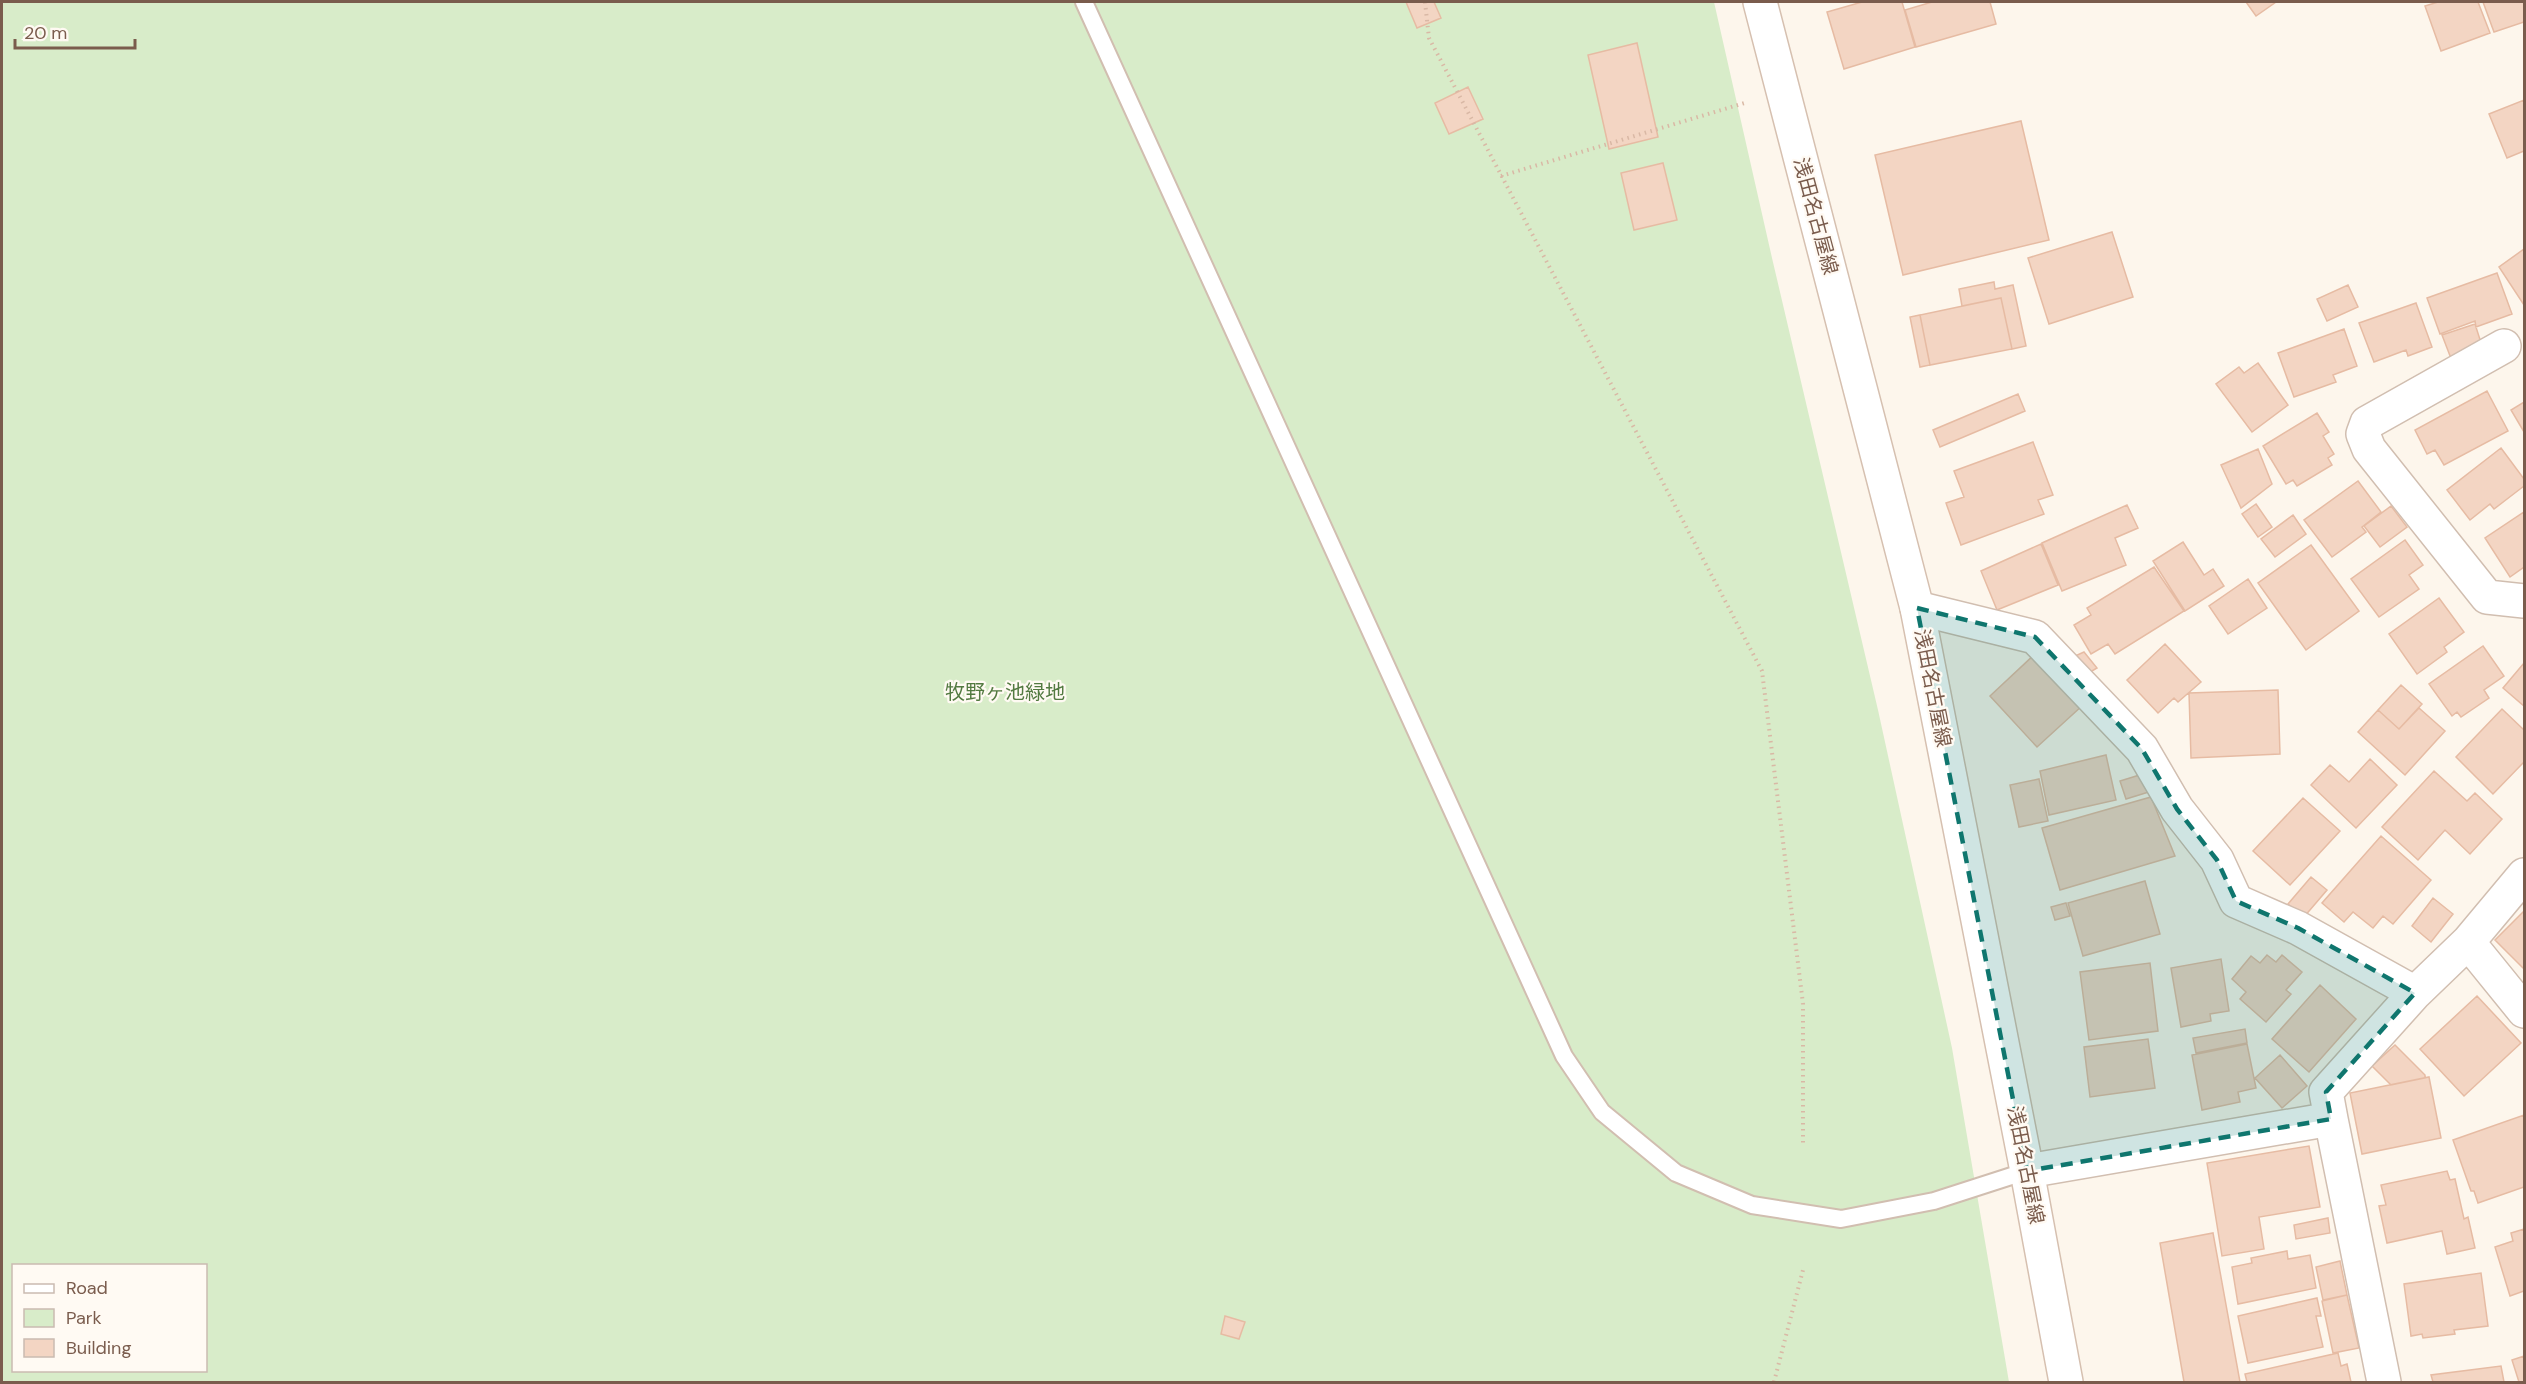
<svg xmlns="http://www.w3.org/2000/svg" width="2526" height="1384" font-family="'DM Sans','Noto Sans JP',sans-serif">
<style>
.green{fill:#d8ecc9;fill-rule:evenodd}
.building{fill:#f3d5c3;stroke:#e6bba3;stroke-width:1.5}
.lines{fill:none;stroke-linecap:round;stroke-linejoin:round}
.service-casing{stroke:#d1beb0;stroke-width:20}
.minor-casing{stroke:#d1beb0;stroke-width:36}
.secondary-casing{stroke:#d6c0b0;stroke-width:36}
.path{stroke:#d9b8a5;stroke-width:4;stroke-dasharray:1.5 4.5;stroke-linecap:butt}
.service{stroke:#fff;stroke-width:16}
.minor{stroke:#fff;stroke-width:33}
.secondary{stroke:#fff;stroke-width:33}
.marked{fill:#0f766e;fill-opacity:0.2;stroke:#0f766e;stroke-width:4.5;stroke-dasharray:12 8;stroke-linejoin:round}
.labels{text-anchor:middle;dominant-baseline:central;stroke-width:4.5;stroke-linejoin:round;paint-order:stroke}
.street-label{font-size:20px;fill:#7a5c4d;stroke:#fffaf3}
.park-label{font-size:20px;fill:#537a41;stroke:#fffaf3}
</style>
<rect width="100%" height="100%" fill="#fdf6ec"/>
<path class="green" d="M2 2H1714L1772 258 1878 710 1952 1048 2009 1382H2ZM14 1266H206V1370H14Z"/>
<path class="building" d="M1406 2H1434L1441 18 1417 28Z
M1862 2H1902L1915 47 1844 69 1827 12Z
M1932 2H1990L1996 24 1916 47 1905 10Z
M2246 2H2276L2256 16Z
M2438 2H2478L2490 33 2441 51 2425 6Z
M2483 2H2524V22L2494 32Z
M1637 43 1658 137 1609 149 1588 55Z
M1468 87 1483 119 1449 134 1435 103Z
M2524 100V151L2507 158 2489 114Z
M2021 121 2049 240 1903 275 1875 155Z
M1663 163 1677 220 1634 230 1621 173Z
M2112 232 2133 297 2049 324 2028 258Z
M2524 249V305L2499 267Z
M2497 273 2512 314 2476 327 2475 321 2440 334 2427 298Z
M1994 282 1995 289 2013 285 2026 346 2012 349 2001 298 1962 306 1959 289Z
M2348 285 2358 307 2327 321 2317 299Z
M2001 298 2012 349 1930 365 1920 315Z
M2416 303 2432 347 2408 356 2406 350 2374 362 2359 323Z
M1920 315 1930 365 1920 367 1910 317Z
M2475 324 2483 349 2452 361 2442 335Z
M2344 329 2357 366 2333 375 2336 382 2294 397 2278 353Z
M2258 363 2288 405 2252 432 2216 384 2239 367 2244 373Z
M2487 391 2508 431 2444 465 2435 450 2427 454 2415 430Z
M2018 394 2025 411 1940 447 1933 430Z
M2524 402V432L2511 410Z
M2317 413 2329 432 2323 436 2334 454 2328 458 2332 465 2297 486 2293 480 2286 484 2263 446Z
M2033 442 2053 495 2038 500 2044 514 1961 545 1946 503 1964 497 1954 471Z
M2501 448 2524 479V486L2494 509 2490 504 2470 520 2447 490Z
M2258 449 2272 484 2241 508 2221 465Z
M2358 481 2381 512 2362 527 2366 532 2332 557 2304 520Z
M2256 504 2272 527 2258 537 2242 514Z
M2127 505 2138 528 2115 538 2126 565 2062 591 2042 543Z
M2391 506 2407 527 2380 547 2364 526Z
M2524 512V567L2510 577 2485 538Z
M2293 515 2306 534 2275 557 2261 539Z
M2405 540 2423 565 2409 575 2419 589 2379 617 2351 579Z
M2183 542 2204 575 2213 569 2224 586 2185 611 2153 561Z
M2041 544 2058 585 1997 610 1981 571Z
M2311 545 2359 611 2306 650 2258 583Z
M2154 567 2184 611 2115 654 2108 644 2091 654 2074 625 2091 615 2087 608Z
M2248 579 2267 608 2228 634 2209 606Z
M2439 598 2464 632 2444 647 2447 652 2417 674 2389 634Z
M2165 644 2201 682 2178 702 2174 698 2158 713 2127 680Z
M2483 646 2504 676 2484 690 2489 698 2461 717 2457 712 2452 716 2429 684Z
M2084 652 2097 668 2087 674 2075 656Z
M2036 653 2083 705 2037 747 1990 696Z
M2524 663V706L2503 688Z
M2401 685 2422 704 2399 729 2378 710Z
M2278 690 2280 754 2191 758 2189 693Z
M2419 708 2445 731 2405 775 2358 732 2378 710 2399 729Z
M2502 709 2524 730V762L2493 794 2456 757Z
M2106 755 2116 800 2049 815 2040 771Z
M2370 759 2397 785 2356 828 2311 785 2330 765 2349 782Z
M2434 771 2467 801 2475 793 2502 819 2470 854 2445 830 2418 860 2382 827Z
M2146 773 2152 791 2126 799 2120 781Z
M2039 779 2048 821 2019 827 2010 785Z
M2151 797 2175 856 2060 890 2042 828Z
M2303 798 2340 831 2290 885 2253 851Z
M2381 836 2431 880 2393 924 2383 916 2373 928 2353 912 2344 922 2322 903Z
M2311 877 2327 890 2304 917 2288 904Z
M2145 881 2160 934 2083 956 2068 903Z
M2433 898 2453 914 2431 942 2412 926Z
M2066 903 2070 916 2055 920 2051 907Z
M2524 911V969L2495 940Z
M2267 955 2276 962 2282 955 2302 972 2286 990 2291 994 2266 1022 2240 999 2246 992 2232 979 2251 956 2260 963Z
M2221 959 2229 1011 2210 1014 2211 1021 2181 1027 2171 968Z
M2150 963 2158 1031 2089 1040 2080 972Z
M2320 985 2356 1019 2309 1072 2272 1039Z
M2477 996 2521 1043 2464 1096 2420 1049Z
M2245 1029 2247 1043 2196 1053 2193 1038Z
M2148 1039 2155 1088 2090 1097 2084 1047Z
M2247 1044 2256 1088 2238 1092 2240 1102 2202 1110 2192 1055Z
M2395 1045 2425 1075V1078L2391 1085 2372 1066Z
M2280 1055 2307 1086 2282 1108 2255 1078Z
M2429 1077 2441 1138 2362 1154 2350 1093Z
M2524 1115V1187L2478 1203 2474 1191H2471L2453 1140Z
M2309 1146 2320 1207 2259 1217 2264 1249 2222 1256 2207 1163Z
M2447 1171 2450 1180 2455 1179 2464 1219 2468 1217 2475 1248 2447 1254 2442 1231 2387 1243 2379 1206 2386 1205 2381 1185Z
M2328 1218 2330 1233 2296 1239 2294 1225Z
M2524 1229V1291L2510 1296 2495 1247 2513 1241 2511 1233Z
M2213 1233 2240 1382H2184L2160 1243Z
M2287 1251 2288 1259 2310 1255 2316 1288 2238 1304 2232 1267 2252 1263 2251 1258Z
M2340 1261 2347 1295 2323 1300 2316 1267Z
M2481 1273 2488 1326 2454 1330 2455 1334 2423 1338 2422 1334 2411 1336 2404 1284Z
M2347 1295 2359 1348 2333 1353 2322 1301Z
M2317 1298 2321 1316H2316L2323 1347 2248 1363 2238 1316Z
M1225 1316 1245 1322 1239 1339 1221 1334Z
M2338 1353 2341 1366 2347 1364 2351 1382H2247L2245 1374Z
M2524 1356V1382H2519L2512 1360Z
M2501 1366 2504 1382H2433L2431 1375Z"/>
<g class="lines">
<defs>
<path id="service" d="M1084 2 1564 1056 1602 1112 1676 1173 1752 1205 1841 1219 1934 1201 2027 1171"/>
<path id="minor" d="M2504 346 2367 423 2363 434 2369 449 2487 597 2524 601
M1917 608 2035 637 2142 749 2177 809 2217 860 2236 901 2298 928 2415 993
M2468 942 2524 1011
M2331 1119 2384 1382
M2027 1171 2331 1119 2326 1092 2415 993 2468 942 2524 875"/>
<path id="secondary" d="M1760 2 1917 608 2027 1171 2066 1382"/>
</defs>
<use href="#service" class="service-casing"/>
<use href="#minor" class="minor-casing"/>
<use href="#secondary" class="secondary-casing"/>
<path class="path" d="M1425 2 1429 38 1762 671 1803 1004V1144
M1501 176 1748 102
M1774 1382 1803 1270"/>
<use href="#service" class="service"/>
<use href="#minor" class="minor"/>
<use href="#secondary" class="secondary"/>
</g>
<path class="marked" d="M1917 608 2035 637 2142 749 2177 809 2217 860 2236 901 2298 928 2415 993 2326 1092 2331 1119 2027 1171Z"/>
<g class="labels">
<g class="street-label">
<text transform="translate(1816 216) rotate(75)">浅田名古屋線</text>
<text transform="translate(1933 688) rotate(79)">浅田名古屋線</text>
<text transform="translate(2026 1165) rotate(79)">浅田名古屋線</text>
</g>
<g class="park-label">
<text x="1005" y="692">牧野ヶ池緑地</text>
</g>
</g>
<rect width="2526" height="1384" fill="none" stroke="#7a5c4d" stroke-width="6"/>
<rect x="12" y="1264" width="195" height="108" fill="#fffaf3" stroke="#cabbb1" stroke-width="1.5"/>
<rect x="24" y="1284" width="30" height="9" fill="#ffffff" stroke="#cabbb1" stroke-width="1.5"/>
<text x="66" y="1294" font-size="18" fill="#7a5c4d">Road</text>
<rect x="24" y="1309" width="30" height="18" fill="#d8ecc9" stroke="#cabbb1" stroke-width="1.5"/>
<text x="66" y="1324" font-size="18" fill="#7a5c4d">Park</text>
<rect x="24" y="1339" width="30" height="18" fill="#f3d5c3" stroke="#cabbb1" stroke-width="1.5"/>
<text x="66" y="1354" font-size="18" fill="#7a5c4d">Building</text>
<path d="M15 39v9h120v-9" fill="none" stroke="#7a5c4d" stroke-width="3"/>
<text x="24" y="39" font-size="18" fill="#7a5c4d" stroke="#fffaf3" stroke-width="4.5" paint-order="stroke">20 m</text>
</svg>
